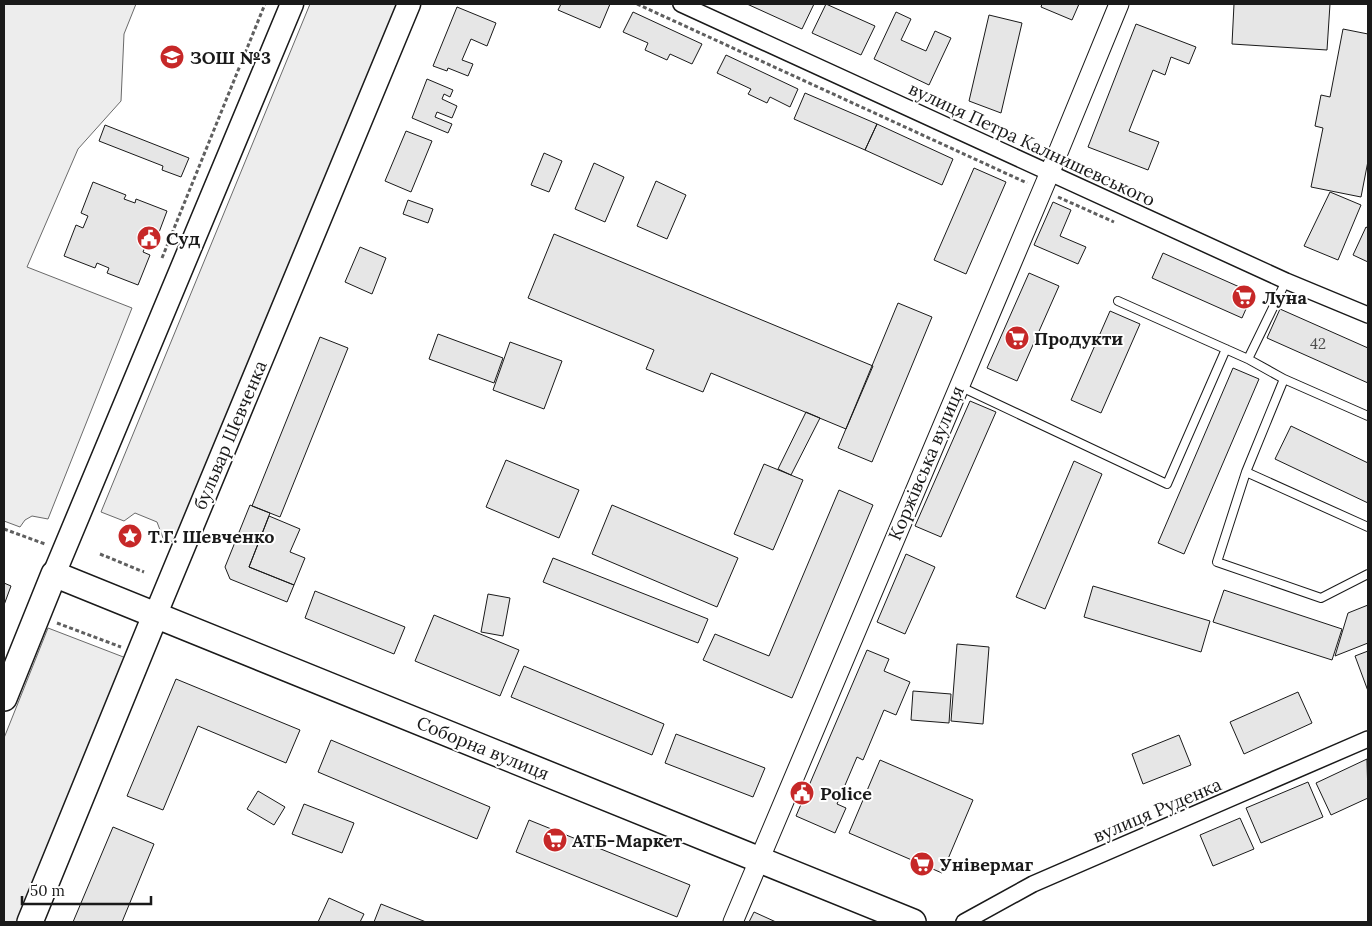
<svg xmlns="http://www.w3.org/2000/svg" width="1372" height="926" font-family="Lora,serif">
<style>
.built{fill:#ededed;stroke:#6a6a6a}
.building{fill:#e6e6e6;stroke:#1a1a1a}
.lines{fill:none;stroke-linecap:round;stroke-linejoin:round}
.service-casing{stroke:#1a1a1a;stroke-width:10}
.minor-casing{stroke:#1a1a1a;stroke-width:18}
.tertiary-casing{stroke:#1a1a1a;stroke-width:21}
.secondary-casing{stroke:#1a1a1a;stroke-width:25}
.primary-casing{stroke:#1a1a1a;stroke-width:28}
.path{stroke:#5f5f5f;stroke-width:3;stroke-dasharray:4 2.5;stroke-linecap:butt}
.service{stroke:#fff;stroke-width:8}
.minor{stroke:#fff;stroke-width:15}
.tertiary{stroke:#fff;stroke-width:19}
.secondary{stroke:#fff;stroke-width:22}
.primary{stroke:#fff;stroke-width:25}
.labels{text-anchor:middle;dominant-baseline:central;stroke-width:4;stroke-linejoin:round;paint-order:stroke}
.number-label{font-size:15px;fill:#4d4d4d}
.poi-label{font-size:18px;font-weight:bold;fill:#1a1a1a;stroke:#fff;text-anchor:start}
.street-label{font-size:18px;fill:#1a1a1a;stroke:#fff}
</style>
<rect width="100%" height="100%" fill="#fff"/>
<path class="built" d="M4 4H136L124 34 121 101 78 149 27 267 132 308 48 519 32 516 25 520 20 527 4 521Z
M310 4H397L176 543 163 538 157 522 135 513 124 521 101 512Z
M48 628 126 658 22 922H4V738Z"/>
<path class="building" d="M561 4H610L600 28 558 10Z
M747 4H814L802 29Z
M826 4 875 26 861 55 812 33Z
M1042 4H1079L1072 20 1041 7Z
M1234 4H1330L1327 50 1232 44Z
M457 7 496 23 487 46 471 39 462 60 473 64 468 76 448 68 447 71 433 66Z
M633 12 702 44 692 64 670 54 667 60 645 50 648 43 623 32Z
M896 12 911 19 901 40 926 51 935 31 951 38 929 85 874 59Z
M989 15 1022 23 1001 113 969 101Z
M1136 24 1196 47 1189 64 1171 57 1165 75 1153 70 1129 131 1159 142 1148 170 1088 147Z
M1343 29 1368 34V161L1361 197 1311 187 1323 128 1315 126 1321 95 1330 97Z
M726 55 798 89 790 107 770 97 767 103 748 94 751 89 717 73Z
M427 79 453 90 450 97 444 94 442 99 457 106 452 118 437 112 435 117 452 124 448 133 412 118Z
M805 93 877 124 865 150 794 119Z
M877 124 953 159 942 185 865 150Z
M105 125 189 158 181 177 162 170 163 166 99 141Z
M406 131 432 141 411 192 385 181Z
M544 153 562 161 549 192 531 185Z
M594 163 624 177 605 222 575 209Z
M974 168 1006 182 966 274 934 260Z
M656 181 686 195 667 239 637 226Z
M93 182 126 195 124 199 135 203 136 199 167 211 155 243 148 240 143 252 150 255 138 285 107 273 109 268 97 263 95 268 64 256 76 225 83 228 88 216 81 213Z
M1330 192 1361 205 1338 260 1304 246Z
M408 200 433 209 428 223 403 214Z
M1053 202 1071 210 1060 236 1086 247 1078 264 1034 245Z
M1366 227 1368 228V262L1353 255Z
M554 234 873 366 846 429 711 373 703 392 646 369 654 350 528 298Z
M360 247 386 258 372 294 345 282Z
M1163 253 1253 293 1242 318 1152 278Z
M1029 273 1059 286 1017 381 987 368Z
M898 303 932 317 872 462 838 448Z
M1280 309 1368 348V383L1267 338Z
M1110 311 1140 324 1101 413 1071 400Z
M438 334 503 358 494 383 429 359Z
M320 337 348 348 280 517 252 506Z
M510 342 562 361 544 409 493 390Z
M1233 368 1259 379 1184 554 1158 543Z
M970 401 996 412 941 537 915 526Z
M806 412 820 418 791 475 778 469Z
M1291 426 1368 463V503L1275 459Z
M506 460 579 490 559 538 486 507Z
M1074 461 1102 474 1045 609 1016 597Z
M764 464 803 480 773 550 734 534Z
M839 490 873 505 792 698 703 660 715 634 769 656Z
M250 505 270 513 249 567 294 585 287 602 230 579 225 567Z
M612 505 738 558 717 607 592 554Z
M269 516 300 529 290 552 305 558 294 585 249 567Z
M906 554 935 567 905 634 877 622Z
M553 558 708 619 698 643 543 582Z
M4 583 11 586 4 605Z
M1093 586 1210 621 1201 652 1084 617Z
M1224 590 1342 629 1332 660 1213 622Z
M315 591 405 627 394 654 305 618Z
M488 594 510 598 503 636 481 632Z
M1368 605V643L1335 656 1348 613Z
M434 615 519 650 500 696 415 661Z
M957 644 989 647 983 724 951 721Z
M867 650 889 659 884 671 910 682 896 715 884 710 863 760 857 757 837 804 846 808 835 833 796 816Z
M1368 651V691L1355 656Z
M524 666 664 724 652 755 511 697Z
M176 679 300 730 286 763 198 726 163 810 127 796Z
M913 691 951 694 949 723 911 720Z
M1298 692 1312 723 1244 754 1230 722Z
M676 734 765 768 753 797 665 763Z
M1179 735 1191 765 1143 784 1132 754Z
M331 740 490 807 477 839 318 772Z
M1367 759 1368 798 1331 815 1316 783Z
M880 760 973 800 942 873 849 833Z
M1308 782 1323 817 1261 843 1246 808Z
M258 791 285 807 274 825 247 809Z
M304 804 354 823 342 853 292 834Z
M1240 818 1254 849 1213 866 1200 835Z
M529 820 690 885 677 917 516 852Z
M113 827 154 844 122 922H73Z
M329 898 364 914 360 922H318Z
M381 904 426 922H374Z
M754 912 776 922H749Z"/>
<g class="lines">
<defs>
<path id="service" d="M1286 281 1248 359 1284 379 1246 472 1217 562 1321 598 1368 574
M1118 301 1248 359
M1284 379 1368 416
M959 386 1167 484 1226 349
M1246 472 1368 527"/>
<path id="minor" d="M681 4 1286 281 1368 315
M964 922 1033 884 1368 739"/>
<path id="tertiary" d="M733 922 1050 172 1119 4"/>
<path id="secondary" d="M54 574 292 4
M155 616 409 4"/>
<path id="primary" d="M4 698 54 574 913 922
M30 922 155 616"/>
</defs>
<use href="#service" class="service-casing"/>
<use href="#minor" class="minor-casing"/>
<use href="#tertiary" class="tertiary-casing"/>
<use href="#secondary" class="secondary-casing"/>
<use href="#primary" class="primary-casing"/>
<path class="path" d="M637 4 1027 183
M1058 197 1114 222
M162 258 265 4
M4 529 45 544
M100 554 144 572
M57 623 121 647"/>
<use href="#service" class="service"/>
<use href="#minor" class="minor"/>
<use href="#tertiary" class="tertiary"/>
<use href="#secondary" class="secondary"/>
<use href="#primary" class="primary"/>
</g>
<defs>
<symbol id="school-disc" viewBox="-11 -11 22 22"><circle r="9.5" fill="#c62828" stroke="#fff"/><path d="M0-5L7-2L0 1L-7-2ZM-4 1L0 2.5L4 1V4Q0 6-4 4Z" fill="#fff"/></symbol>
<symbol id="civic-disc" viewBox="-11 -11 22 22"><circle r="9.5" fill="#c62828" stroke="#fff"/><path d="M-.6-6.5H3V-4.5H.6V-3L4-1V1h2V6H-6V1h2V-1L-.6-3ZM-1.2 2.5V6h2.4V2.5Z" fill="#fff"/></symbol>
<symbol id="supermarket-disc" viewBox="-11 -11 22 22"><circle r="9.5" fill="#c62828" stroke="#fff"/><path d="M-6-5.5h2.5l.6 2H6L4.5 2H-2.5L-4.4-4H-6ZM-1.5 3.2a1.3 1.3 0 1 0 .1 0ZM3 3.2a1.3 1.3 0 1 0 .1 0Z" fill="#fff"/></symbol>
<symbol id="sight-disc" viewBox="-11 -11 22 22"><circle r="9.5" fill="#c62828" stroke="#fff"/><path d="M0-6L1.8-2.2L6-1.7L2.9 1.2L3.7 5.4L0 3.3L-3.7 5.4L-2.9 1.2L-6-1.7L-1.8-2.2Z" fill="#fff"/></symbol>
</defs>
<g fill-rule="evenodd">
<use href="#school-disc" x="158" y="43" width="28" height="28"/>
<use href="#civic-disc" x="135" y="224" width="28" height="28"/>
<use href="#supermarket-disc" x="1230" y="283" width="28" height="28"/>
<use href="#supermarket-disc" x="1003" y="324" width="28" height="28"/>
<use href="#sight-disc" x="116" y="522" width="28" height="28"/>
<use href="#civic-disc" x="788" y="779" width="28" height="28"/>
<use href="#supermarket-disc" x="541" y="826" width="28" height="28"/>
<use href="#supermarket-disc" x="908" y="850" width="28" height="28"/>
</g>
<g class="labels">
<g class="number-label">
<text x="1318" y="343">42</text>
</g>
<g class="poi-label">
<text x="190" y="57">ЗОШ №3</text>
<text x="166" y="238">Суд</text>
<text x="1262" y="297">Луна</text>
<text x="1034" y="338">Продукти</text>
<text x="148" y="536">Т.Г. Шевченко</text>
<text x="820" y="793">Police</text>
<text x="572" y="840">АТБ-Маркет</text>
<text x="940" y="864">Універмаг</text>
</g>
<g class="street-label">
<text transform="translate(1032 144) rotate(25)">вулиця Петра Калнишевського</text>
<text transform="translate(230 435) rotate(-67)">бульвар Шевченка</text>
<text transform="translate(926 463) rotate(-67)">Коржівська вулиця</text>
<text transform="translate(483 748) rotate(22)">Соборна вулиця</text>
<text transform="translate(1157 810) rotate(-23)">вулиця Руденка</text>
</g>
</g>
<rect width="1372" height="926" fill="none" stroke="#1a1a1a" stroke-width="10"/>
<path d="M22 896v8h129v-8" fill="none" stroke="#1a1a1a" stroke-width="2.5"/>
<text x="30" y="896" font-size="15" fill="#1a1a1a" stroke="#ffffff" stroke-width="4" paint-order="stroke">50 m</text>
</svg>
